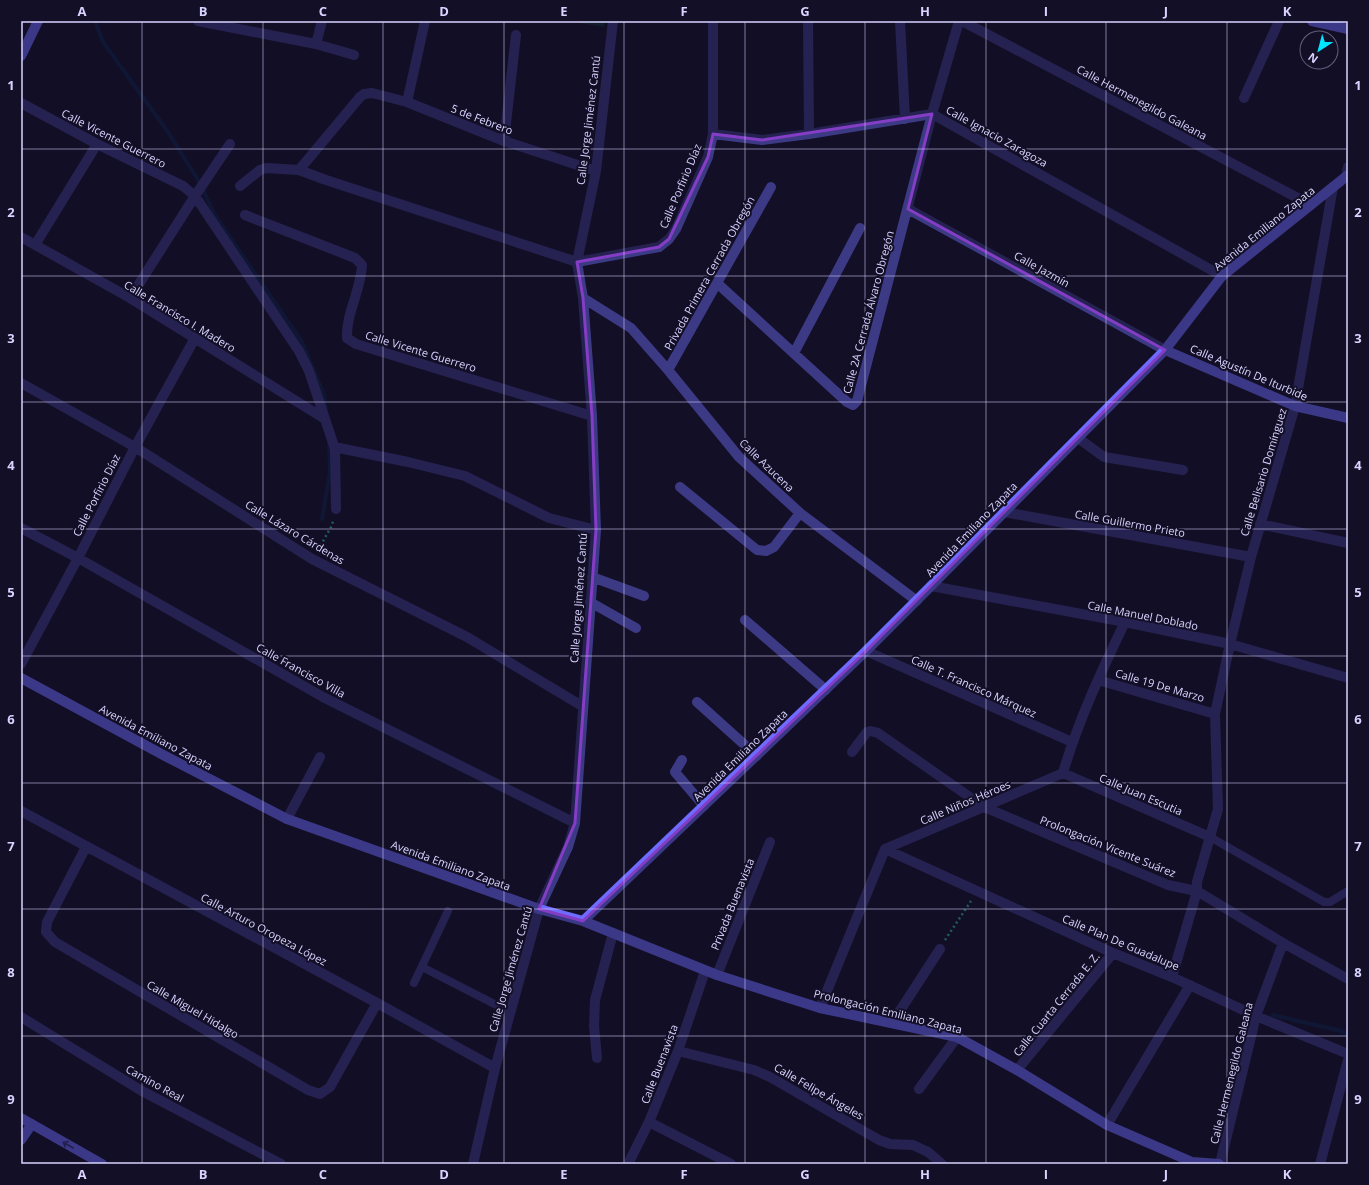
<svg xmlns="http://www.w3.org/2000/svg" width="1369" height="1185" font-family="'Open Sans',sans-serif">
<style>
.green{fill:#12302f}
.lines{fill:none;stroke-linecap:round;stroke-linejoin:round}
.stream{stroke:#0c2248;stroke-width:4}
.path{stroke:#2fb8b0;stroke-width:2.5;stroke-dasharray:2 3;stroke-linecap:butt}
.lane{stroke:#3d3a85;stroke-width:8}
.street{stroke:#3d3a85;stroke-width:10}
.secondary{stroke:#6f6bff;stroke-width:10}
.oneway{stroke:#38347d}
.marked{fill:none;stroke:#843dc5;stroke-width:3;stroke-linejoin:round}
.grid{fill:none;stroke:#d9d4ff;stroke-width:1;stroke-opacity:0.55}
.labels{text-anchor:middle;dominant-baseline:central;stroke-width:4;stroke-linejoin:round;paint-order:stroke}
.street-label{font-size:11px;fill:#d9d4ff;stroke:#130f26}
.neatline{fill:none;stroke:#d9d4ff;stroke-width:1.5}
.grid-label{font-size:13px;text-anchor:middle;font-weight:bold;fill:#d9d4ff}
</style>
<rect width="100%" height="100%" fill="#130f26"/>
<path class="green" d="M568 21H605L604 27Z"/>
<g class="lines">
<path class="stream" d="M95 21 103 42 168 132 198 180 216 217 302 342 324 395 326 408
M322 519 330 472 329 442
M1273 1015 1341 1031 1348 1035"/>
<path class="path" d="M318 550 331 527 334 519
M945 940 971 901"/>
<path class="lane" d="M1210 837 1324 902H1330L1348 891
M422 967 510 1012
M414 983 448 911"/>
<path class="street" d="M198 21 316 44 354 55
M808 21 809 134
M900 21 905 119
M962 21 1311 205
M316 44 322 21
M1244 98 1279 21
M407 102 425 21
M21 103 97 144 183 186 195 196 299 351 309 371 335 449 336 509
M713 134 762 140 809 134 932 114 1222 276
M504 141 516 35
M1348 167 1346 177 1348 178
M299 170 360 97 364 94 372 93 407 102 504 141 596 171
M240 186 260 170 266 168 299 170 326 180 577 262 659 247 669 239 676 229 708 157 713 134V21
M908 209 1165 350
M245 215 355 258 362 265C361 290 346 313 347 338L356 344 592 416
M21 237 130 298 325 419
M35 245 97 144
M717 283 847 402 853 405 857 401 932 114 959 21
M130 298 195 196 230 144
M583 298 631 328 668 370 739 457 800 513 917 601
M794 353 860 228
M668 370 771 187
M21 383 135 447 312 559 467 637 582 706
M1078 438 1104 457 1183 470
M335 449 339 448 408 462 465 476 549 518 596 530
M680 487 757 550 766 551 774 547 800 513
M1004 512 1251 557
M1260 524 1348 543
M21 528 78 558 323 697 575 823
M592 577 644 596
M931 586 1125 622 1230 644 1348 678
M590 602 636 628
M745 620 826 690
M866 651 1072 742
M21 664 78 558 135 447 195 338
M1098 680 1215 714
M697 702 757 756
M852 752 867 732 871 731 878 733 984 807 1168 885 1197 891 1283 943 1348 979
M682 760 675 772 704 806
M1063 773 1210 837
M21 811 377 1003 495 1068
M287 819 320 757
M86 847 47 922 46 932 55 942 308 1090 320 1094 330 1087 377 1003
M885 849 1113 953 1172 977 1256 1016 1348 1054
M717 975 770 842
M1172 977 1197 891V882L1218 809 1215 714 1230 644 1251 557 1295 406 1333 187
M820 1008 885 849 1063 773C1078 721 1101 672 1125 622
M21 1017 142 1091 281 1164
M892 1023 940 949
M678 1051 754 1070 770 1077 879 1140 890 1144 913 1145 928 1152 942 1164
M597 1058 594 1026 595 1000 613 933
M1017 1070 1113 953
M919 1089 957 1037
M649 1122 731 1164
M1107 1125 1190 985
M473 1164 495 1068 539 909 568 847 575 823 596 530 592 416 583 298 577 262 596 171 613 21
M628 1164 649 1122 678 1051 705 971
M1220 1164 1256 1016 1283 943
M1320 1164 1348 1060"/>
<path class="secondary" d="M1312 21 1348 29
M21 56 38 21
M1165 350 1295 406 1348 418
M21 678 167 757 287 819 539 909 583 921 717 975 820 1008 957 1037 1017 1070 1107 1125 1192 1162 1219 1164
M583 921 866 651 931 586 1165 350 1222 276 1348 175
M21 1118 102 1164
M21 1140 32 1124"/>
</g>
<defs><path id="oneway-shaft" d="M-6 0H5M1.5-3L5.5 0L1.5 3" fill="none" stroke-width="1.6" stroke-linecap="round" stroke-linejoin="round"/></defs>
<use class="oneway" href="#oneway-shaft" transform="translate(68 1145) rotate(-150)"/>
<path d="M0 0H1369V1185H0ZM932 114 908 209 1165 350 866 651 583 921 539 909 575 823 596 530 592 416 583 298 577 262 659 247 669 239 708 157 713 134 762 140Z" fill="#130f26" fill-opacity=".55" fill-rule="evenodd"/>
<path class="marked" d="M932 114 908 209 1165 350 866 651 583 921 539 909 575 823 596 530 592 416 583 298 577 262 659 247 669 239 708 157 713 134 762 140Z"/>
<path class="grid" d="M142 21V1164M263 21V1164M383 21V1164M504 21V1164M624 21V1164M745 21V1164M865 21V1164M986 21V1164M1106 21V1164M1227 21V1164M21 149H1348M21 276H1348M21 402H1348M21 529H1348M21 656H1348M21 783H1348M21 909H1348M21 1036H1348"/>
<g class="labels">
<g class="street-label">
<text transform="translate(1142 102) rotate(28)">Calle Hermenegildo Galeana</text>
<text transform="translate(482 119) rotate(21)">5 de Febrero</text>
<text transform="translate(588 120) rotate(-83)">Calle Jorge Jiménez Cantú</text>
<text transform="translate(997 136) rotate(29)">Calle Ignacio Zaragoza</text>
<text transform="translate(114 138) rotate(27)">Calle Vicente Guerrero</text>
<text transform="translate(680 186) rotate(-67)">Calle Porfirio Díaz</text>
<text transform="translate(1264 228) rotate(-39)">Avenida Emiliano Zapata</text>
<text transform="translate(1042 269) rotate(29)">Calle Jazmín</text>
<text transform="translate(709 273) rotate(-61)">Privada Primera Cerrada Obregón</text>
<text transform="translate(868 312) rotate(-75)">Calle 2A Cerrada Álvaro Obregón</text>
<text transform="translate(180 316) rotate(31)">Calle Francisco I. Madero</text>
<text transform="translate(421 351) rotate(17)">Calle Vicente Guerrero</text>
<text transform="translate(1249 372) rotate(23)">Calle Agustín De Iturbide</text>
<text transform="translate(767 465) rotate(44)">Calle Azucena</text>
<text transform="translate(1263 472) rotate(-73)">Calle Belisario Domínguez</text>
<text transform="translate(96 495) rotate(-63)">Calle Porfirio Díaz</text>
<text transform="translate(1130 523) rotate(10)">Calle Guillermo Prieto</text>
<text transform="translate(971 529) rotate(-46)">Avenida Emiliano Zapata</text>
<text transform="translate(295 532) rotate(31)">Calle Lázaro Cárdenas</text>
<text transform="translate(578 598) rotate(-86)">Calle Jorge Jiménez Cantú</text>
<text transform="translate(1143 615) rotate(11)">Calle Manuel Doblado</text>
<text transform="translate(301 670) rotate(29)">Calle Francisco Villa</text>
<text transform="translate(1160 685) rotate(16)">Calle 19 De Marzo</text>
<text transform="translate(974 686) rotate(24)">Calle T. Francisco Márquez</text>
<text transform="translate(156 737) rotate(28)">Avenida Emiliano Zapata</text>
<text transform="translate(740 755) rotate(-44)">Avenida Emiliano Zapata</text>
<text transform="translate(1141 794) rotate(23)">Calle Juan Escutia</text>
<text transform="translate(965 802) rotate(-23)">Calle Niños Héroes</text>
<text transform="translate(1108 846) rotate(22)">Prolongación Vicente Suárez</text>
<text transform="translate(451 865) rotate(20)">Avenida Emiliano Zapata</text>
<text transform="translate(732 904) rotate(-68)">Privada Buenavista</text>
<text transform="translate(264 929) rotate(28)">Calle Arturo Oropeza López</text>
<text transform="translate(1121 942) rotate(23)">Calle Plan De Guadalupe</text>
<text transform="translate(510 969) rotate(-74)">Calle Jorge Jiménez Cantú</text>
<text transform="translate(1056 1004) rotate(-51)">Calle Cuarta Cerrada E. Z.</text>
<text transform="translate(193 1009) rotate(30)">Calle Miguel Hidalgo</text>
<text transform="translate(888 1011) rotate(14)">Prolongación Emiliano Zapata</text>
<text transform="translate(659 1064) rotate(-69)">Calle Buenavista</text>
<text transform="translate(1231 1073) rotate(-76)">Calle Hermenegildo Galeana</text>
<text transform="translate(155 1083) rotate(29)">Camino Real</text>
<text transform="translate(819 1091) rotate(30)">Calle Felipe Ángeles</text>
</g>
</g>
<rect width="1369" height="1185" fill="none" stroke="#130f26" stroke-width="44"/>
<g transform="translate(1319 50) rotate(216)"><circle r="19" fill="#130f26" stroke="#625e7d"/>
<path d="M0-3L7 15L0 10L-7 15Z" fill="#00e5ff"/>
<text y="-6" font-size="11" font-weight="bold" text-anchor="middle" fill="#d9d4ff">N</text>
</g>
<rect x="22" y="22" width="1325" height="1141" class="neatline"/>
<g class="grid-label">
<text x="82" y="16">A</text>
<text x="203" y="16">B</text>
<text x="323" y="16">C</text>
<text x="444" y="16">D</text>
<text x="564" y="16">E</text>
<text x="684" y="16">F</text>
<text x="805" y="16">G</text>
<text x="925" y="16">H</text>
<text x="1046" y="16">I</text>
<text x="1166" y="16">J</text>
<text x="1287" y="16">K</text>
<text x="11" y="90">1</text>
<text x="1358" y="90">1</text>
<text x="11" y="217">2</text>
<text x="1358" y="217">2</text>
<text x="11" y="343">3</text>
<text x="1358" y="343">3</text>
<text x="11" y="470">4</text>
<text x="1358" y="470">4</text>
<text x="11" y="597">5</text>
<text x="1358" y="597">5</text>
<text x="11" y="724">6</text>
<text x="1358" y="724">6</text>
<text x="11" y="851">7</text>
<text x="1358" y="851">7</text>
<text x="11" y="977">8</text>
<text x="1358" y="977">8</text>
<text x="11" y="1104">9</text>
<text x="1358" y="1104">9</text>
<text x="82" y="1179">A</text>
<text x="203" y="1179">B</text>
<text x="323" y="1179">C</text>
<text x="444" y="1179">D</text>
<text x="564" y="1179">E</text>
<text x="684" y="1179">F</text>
<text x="805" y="1179">G</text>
<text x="925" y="1179">H</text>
<text x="1046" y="1179">I</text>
<text x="1166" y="1179">J</text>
<text x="1287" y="1179">K</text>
</g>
</svg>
